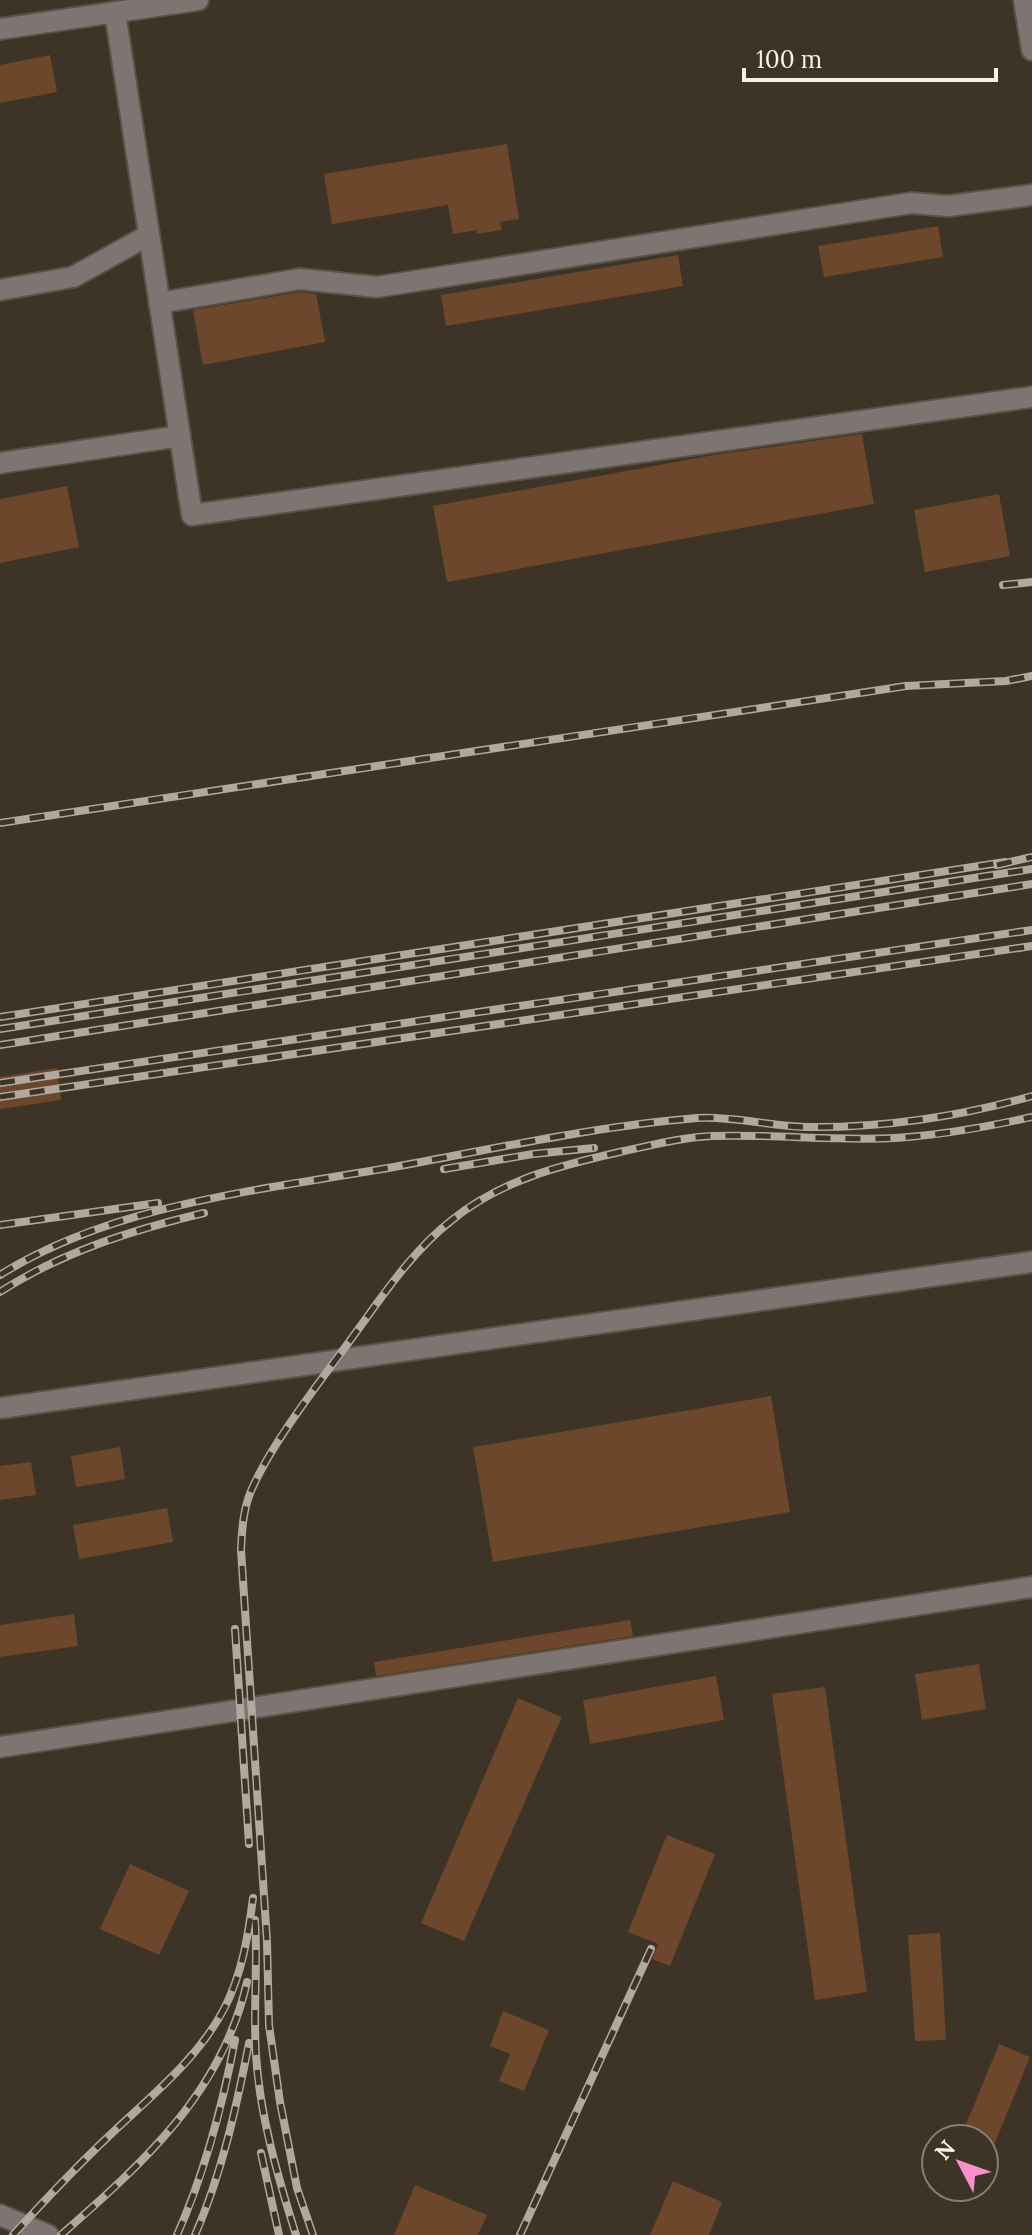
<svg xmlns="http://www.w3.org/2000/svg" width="1032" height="2235" font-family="Lora,serif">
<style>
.building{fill:#6c472b}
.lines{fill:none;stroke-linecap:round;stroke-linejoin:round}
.minor-casing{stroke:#5b5145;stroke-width:24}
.minor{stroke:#7e7573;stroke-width:20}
.rail-casing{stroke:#b1a99f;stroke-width:8}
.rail{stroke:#3d3326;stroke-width:5;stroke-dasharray:15;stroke-linecap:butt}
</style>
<rect width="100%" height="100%" fill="#3d3326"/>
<path class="building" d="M50 55 57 92 0 103V65Z
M507 144 519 219 500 222 502 230 477 234V230L453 234 448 205 332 224 324 174Z
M938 226 943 257 824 277 818 246Z
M678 255 683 286 446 326 441 295Z
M300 292 316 294 325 342 203 365 193 310Z
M862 434 874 504 447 582 433 506 714 455Z
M67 486 79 547 0 563V499Z
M999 494 1010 556 925 572 914 510Z
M57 1068 61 1100 0 1109V1077Z
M771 1396 790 1512 493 1562 473 1447Z
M120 1447 125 1479 76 1487 71 1456Z
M31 1462 36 1495 0 1500V1466Z
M167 1508 173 1542 79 1559 73 1525Z
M74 1614 78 1646 0 1657V1625Z
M630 1620 633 1636 376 1676 374 1662Z
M979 1664 986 1709 922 1720 915 1674Z
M716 1676 724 1720 590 1744 583 1700Z
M825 1687 867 1992 815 2000 772 1694Z
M518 1698 562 1717 464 1941 421 1923Z
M667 1835 715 1854 670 1966 652 1959 658 1944 628 1932Z
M130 1864 189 1891 159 1955 100 1929Z
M940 1933 946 2040 915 2041 908 1935Z
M503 2011 549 2030 524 2091 499 2081 510 2054 490 2046Z
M999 2044 1030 2057 984 2170V2139H960Z
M673 2181 722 2202 709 2235H650Z
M415 2185 487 2215 478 2235H394Z"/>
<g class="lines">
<defs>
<path id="minor" d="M1024 0 1032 50
M115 12 192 515 1032 397
M0 29 198 0
M0 290 73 277 149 235
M159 303 300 279 377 287 911 203 948 206 1032 195
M0 463 180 436
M0 1408 1032 1262
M0 1747 1032 1587
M0 2215 48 2235"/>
</defs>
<use href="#minor" class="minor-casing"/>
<use href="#minor" class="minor"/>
<defs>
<path id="rail" d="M1003 585 1032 582
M0 823 906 686 1006 681 1032 676
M997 865 1032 857
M0 1017 1005 862
M0 1029 1032 869
M0 1045 1032 884
M0 1083 1032 930
M0 1097 1032 946
M444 1169 533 1154 594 1148
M0 1225 158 1203
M0 1275C117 1202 266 1190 399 1166 498 1148 597 1126 697 1118 734 1116 769 1126 806 1127 882 1128 958 1117 1032 1096
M0 1292C62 1252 132 1230 204 1213
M235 1629 249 1844
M255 1920C258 1965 253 2010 256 2055 260 2117 278 2177 296 2235
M261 2153 279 2235
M13 2235C44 2201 76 2167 110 2135 151 2096 197 2060 224 2009 242 1974 248 1937 253 1898
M61 2235C143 2163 222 2093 247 1982
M177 2235C205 2172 222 2108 235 2040
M195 2235C222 2173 236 2109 249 2043
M313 2235 297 2188 280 2102 269 2025 267 1941 241 1550C242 1530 243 1510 251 1491 269 1448 312 1392 340 1354 375 1308 406 1256 452 1220 503 1179 562 1165 624 1151 653 1145 683 1137 713 1136 774 1134 834 1141 895 1138 942 1135 986 1127 1032 1117
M520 2235 651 1949"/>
</defs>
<use href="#rail" class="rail-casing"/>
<use href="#rail" class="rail"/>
</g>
<g transform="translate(960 2163) rotate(311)"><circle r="38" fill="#3d3326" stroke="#887f74" stroke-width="2"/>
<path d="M0-6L14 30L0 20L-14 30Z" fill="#f790cd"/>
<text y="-12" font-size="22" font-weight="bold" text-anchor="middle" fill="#f8f1e9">N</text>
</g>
<path d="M744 68v12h252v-12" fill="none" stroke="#f8f1e9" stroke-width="4"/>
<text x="756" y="68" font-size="24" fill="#f8f1e9" stroke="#3d3326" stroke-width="6" paint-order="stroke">100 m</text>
</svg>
